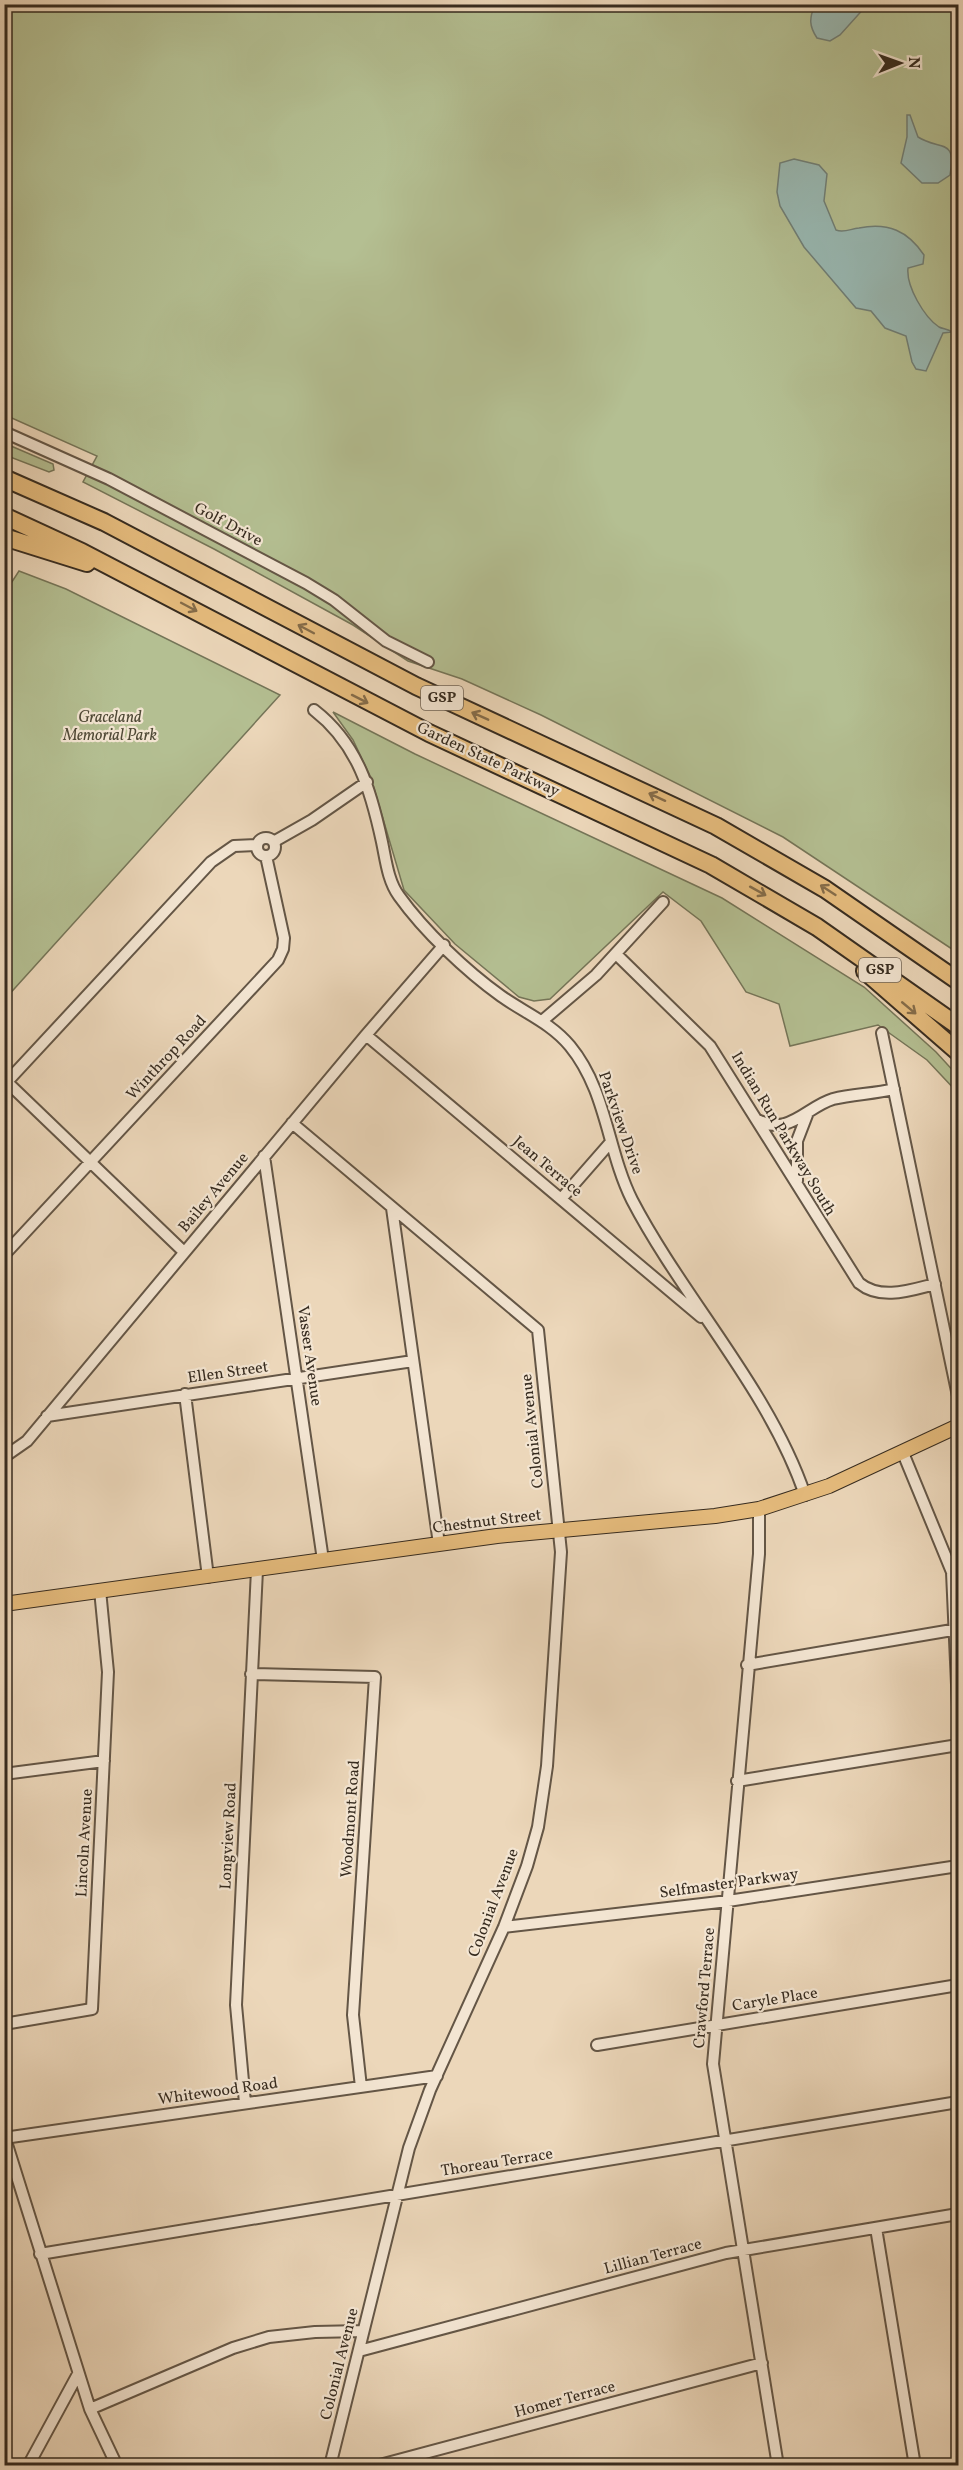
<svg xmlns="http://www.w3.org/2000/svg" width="963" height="2470" font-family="Vollkorn,serif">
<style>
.green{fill:#b4bf92;stroke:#757558;stroke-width:1.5}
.water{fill:#99b9b3;stroke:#718078;stroke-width:1.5}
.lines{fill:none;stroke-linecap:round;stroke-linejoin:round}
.minor-casing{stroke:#645646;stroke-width:14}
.major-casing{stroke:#362b1f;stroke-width:16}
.highway-casing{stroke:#362b1f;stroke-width:20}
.minor{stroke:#f3e5d2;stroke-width:10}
.major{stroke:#e6bc7d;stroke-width:14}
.highway{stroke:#e6bc7d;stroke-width:16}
.oneway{stroke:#856c49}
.labels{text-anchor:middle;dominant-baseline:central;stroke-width:4.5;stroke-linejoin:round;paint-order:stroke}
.shield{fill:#f3e5d2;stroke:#6f6355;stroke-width:1.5}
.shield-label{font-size:15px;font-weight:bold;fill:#362b1f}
.street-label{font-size:16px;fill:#362b1f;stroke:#f3e5d2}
.park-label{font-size:16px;font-style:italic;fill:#4f4936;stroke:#f3e5d2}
</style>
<rect width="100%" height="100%" fill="#ecd7ba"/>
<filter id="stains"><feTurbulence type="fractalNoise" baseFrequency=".00333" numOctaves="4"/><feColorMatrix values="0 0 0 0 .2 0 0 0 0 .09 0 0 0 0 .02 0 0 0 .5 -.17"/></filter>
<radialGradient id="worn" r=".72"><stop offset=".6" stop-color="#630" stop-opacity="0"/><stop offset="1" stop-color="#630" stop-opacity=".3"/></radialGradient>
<path class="green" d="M5 5H958V953L783 837 541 715 462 679 408 661 353 625 214 549 83 482 97 456 5 415Z
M4 443 53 464 54 470 49 472 5 455Z
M19 571 66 589 280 695 5 999 4 594Z
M333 712 415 754 722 898 864 987 936 1052 958 1076V1093L927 1060 878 1025 790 1046 779 1004 746 992 701 921 663 892 550 999 534 1001 519 997 455 944 404 890 371 778 353 740Z"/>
<path class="water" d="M815 5V4L867 5 840 35 830 41 817 38C809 26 809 18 815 5Z
M907 115H910L918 137C940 151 957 137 950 175L938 183H922L901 163 907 137Z
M794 159 819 165 827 174 824 201 836 230C844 233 850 229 859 228 888 222 908 231 924 255L923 264 908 268C906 286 924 317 939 327 943 329 948 329 952 332L943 333 926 371 916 369 912 362 906 336 885 328 871 311 856 308 804 247 780 206 777 192 780 163Z"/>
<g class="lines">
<defs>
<path id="minor" d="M4 432 109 479 306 583 334 600 386 641 428 662
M314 710C358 744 371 791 382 842 386 861 388 881 399 896 424 931 466 971 501 996 525 1013 551 1023 570 1046 607 1091 607 1150 632 1200 683 1298 770 1391 805 1495
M257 847a9 9 0 1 1 18 0a9 9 0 1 1-18 0Z
M275 841 312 820 367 782
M616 954 710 1046 859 1283C881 1301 911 1290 935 1284
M542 1021 596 975 663 902
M882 1033 958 1396
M366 1035 701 1317
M7 1082 184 1252
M4 1085 211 862 234 846 257 845
M756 1119C788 1138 806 1107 833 1099 853 1094 874 1094 894 1089
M292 1123 538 1330 561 1552 547 1766 538 1827 527 1866 504 1927 430 2090 409 2148 330 2466
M264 1156 323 1560
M797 1181V1141L807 1115
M561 1199 610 1143
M392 1208 439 1544
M4 1255 278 960 283 949 284 938 266 856
M185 1394 208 1577
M47 1416 413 1361
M903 1453 952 1572 958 1707
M4 1457 27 1441 366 1035 444 945
M759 1509V1554L713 2064 778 2466
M747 1665 958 1629
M251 1674 375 1677 353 2015 361 2087
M4 1774 104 1761
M737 1781 958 1745
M504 1927 728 1901 958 1866
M4 2024 92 2009 108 1672 100 1590
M597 2045 958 1985
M245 2103 236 2005 257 1570
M4 2135 90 2409 117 2466
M4 2138 437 2076
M876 2228 915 2466
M40 2254 958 2102
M359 2351 726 2253 958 2214
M90 2409 233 2348 269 2337 315 2332 363 2331
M28 2466 78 2374
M376 2466 762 2363"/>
<path id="major" d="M4 1604 497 1536 715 1516 759 1509 829 1486 958 1426"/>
<path id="highway" d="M4 478 104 522 416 686 716 826 825 889 958 981
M4 516 82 552 429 733 711 865 817 927 958 1026
M4 537 87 563
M865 971 958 1052"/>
</defs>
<use href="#minor" class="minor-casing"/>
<use href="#major" class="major-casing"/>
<use href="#highway" class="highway-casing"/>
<use href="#minor" class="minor"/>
<use href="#major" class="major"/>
<use href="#highway" class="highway"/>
</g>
<defs><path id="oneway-shaft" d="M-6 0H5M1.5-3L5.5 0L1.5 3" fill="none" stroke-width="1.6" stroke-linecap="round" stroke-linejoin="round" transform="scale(1.5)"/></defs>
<g class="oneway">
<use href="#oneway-shaft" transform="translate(189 607) rotate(28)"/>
<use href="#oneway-shaft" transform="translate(306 629) rotate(-152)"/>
<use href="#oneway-shaft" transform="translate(360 699) rotate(27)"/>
<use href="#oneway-shaft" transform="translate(480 716) rotate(-156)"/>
<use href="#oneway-shaft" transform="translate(657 797) rotate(-155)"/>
<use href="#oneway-shaft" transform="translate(828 890) rotate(-147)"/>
<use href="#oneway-shaft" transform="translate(758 891) rotate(29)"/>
<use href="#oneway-shaft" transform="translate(909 1008) rotate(40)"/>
</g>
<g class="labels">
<g class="shield">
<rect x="421" y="686" width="42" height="24" rx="4.5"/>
<rect x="859" y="958" width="42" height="24" rx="4.5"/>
</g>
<g class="shield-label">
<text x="442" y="698">GSP</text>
<text x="880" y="970">GSP</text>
</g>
<g class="street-label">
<text transform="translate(228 525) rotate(28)">Golf Drive</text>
<text transform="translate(488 760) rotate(25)">Garden State Parkway</text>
<text transform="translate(167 1058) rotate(-47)">Winthrop Road</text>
<text transform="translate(620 1123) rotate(71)">Parkview Drive</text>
<text transform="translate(783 1134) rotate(59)">Indian Run Parkway South</text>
<text transform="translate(547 1167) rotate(40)">Jean Terrace</text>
<text transform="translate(214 1193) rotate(-50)">Bailey Avenue</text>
<text transform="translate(309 1356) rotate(82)">Vasser Avenue</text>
<text transform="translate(228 1373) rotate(-8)">Ellen Street</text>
<text transform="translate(533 1431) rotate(-96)">Colonial Avenue</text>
<text transform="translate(487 1522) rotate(-7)">Chestnut Street</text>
<text transform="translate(351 1819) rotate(-86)">Woodmont Road</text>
<text transform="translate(229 1836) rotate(-87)">Longview Road</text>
<text transform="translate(85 1843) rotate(-87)">Lincoln Avenue</text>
<text transform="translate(729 1884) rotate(-8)">Selfmaster Parkway</text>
<text transform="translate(494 1903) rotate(-69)">Colonial Avenue</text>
<text transform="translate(705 1988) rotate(-85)">Crawford Terrace</text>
<text transform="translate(775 2000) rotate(-9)">Caryle Place</text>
<text transform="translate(218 2092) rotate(-8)">Whitewood Road</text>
<text transform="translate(497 2163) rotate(-9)">Thoreau Terrace</text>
<text transform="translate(653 2257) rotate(-15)">Lillian Terrace</text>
<text transform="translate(340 2364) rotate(-76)">Colonial Avenue</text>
<text transform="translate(565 2400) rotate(-15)">Homer Terrace</text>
</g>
<g class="park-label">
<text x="110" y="718">Graceland<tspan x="110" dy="18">Memorial Park</tspan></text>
</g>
</g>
<rect width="963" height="2470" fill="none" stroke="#ecd7ba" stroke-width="24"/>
<rect x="6" y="6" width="951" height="2458" fill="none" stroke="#362b1f" stroke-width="3"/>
<rect x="12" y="12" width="939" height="2446" fill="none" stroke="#362b1f" stroke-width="1.5"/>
<g transform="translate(900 63) rotate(89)" stroke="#f3e5d2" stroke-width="4.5" paint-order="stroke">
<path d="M0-4.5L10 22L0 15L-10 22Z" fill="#362b1f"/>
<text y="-9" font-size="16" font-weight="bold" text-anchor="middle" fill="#362b1f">N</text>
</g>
<rect width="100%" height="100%" filter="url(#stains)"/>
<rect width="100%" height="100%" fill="url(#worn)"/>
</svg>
